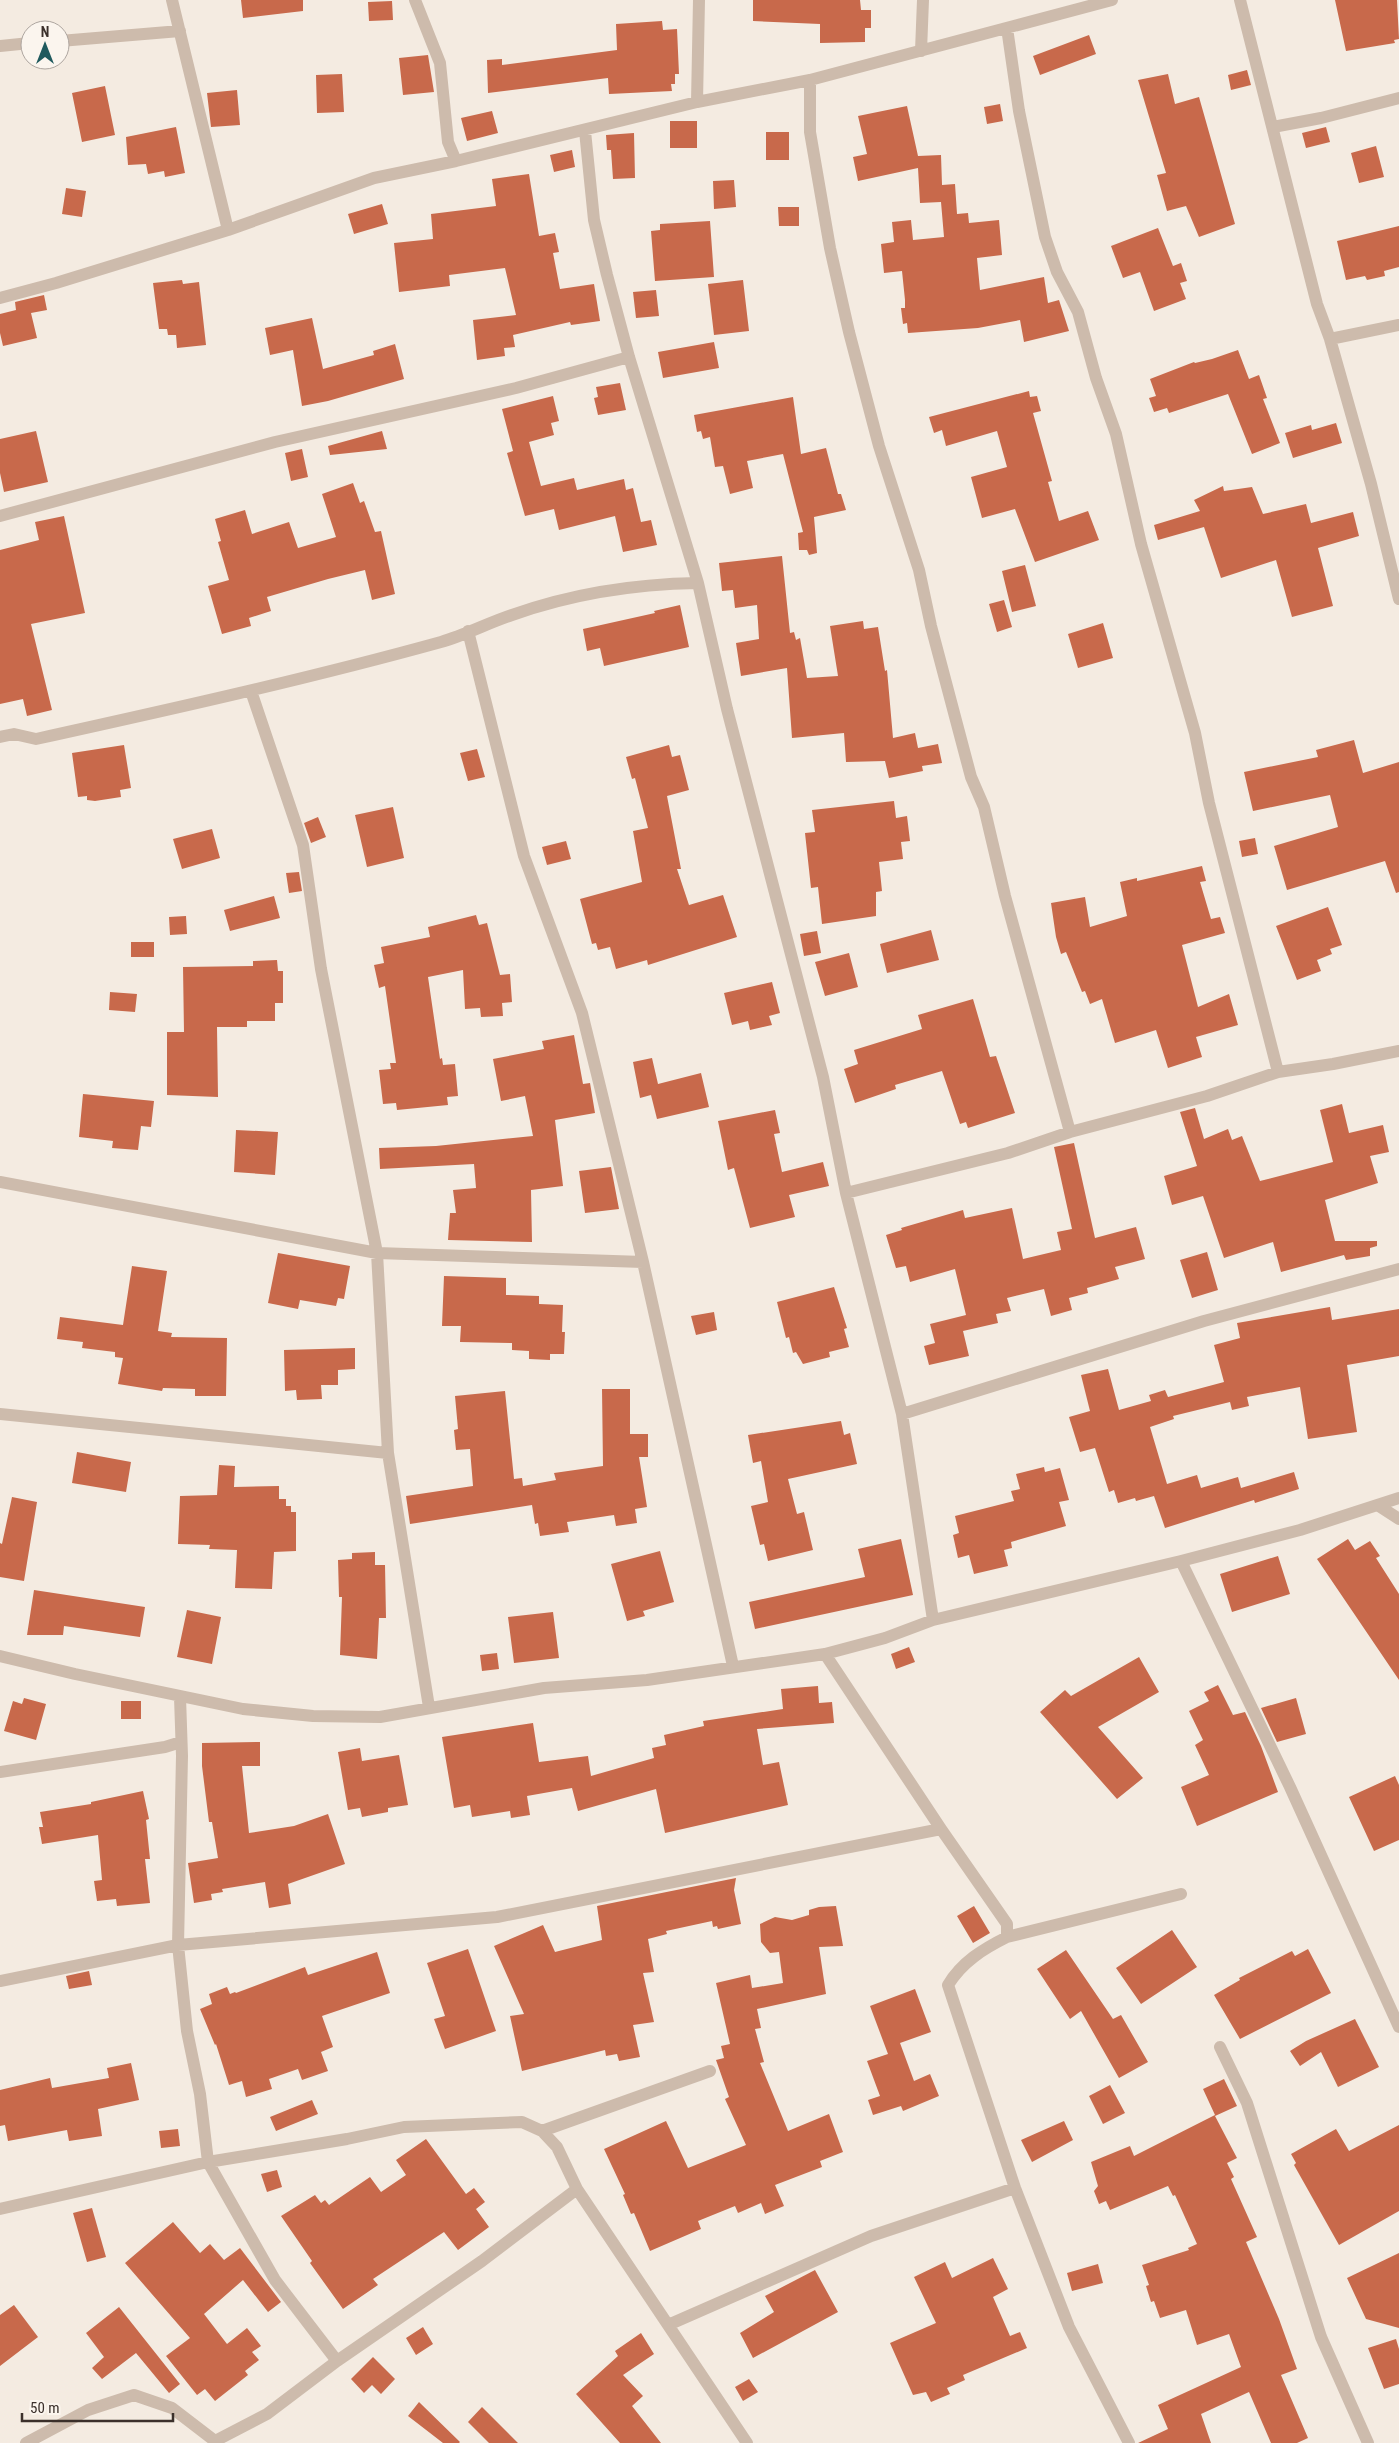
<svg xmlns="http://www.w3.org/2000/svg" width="1399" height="2443" font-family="'Roboto Condensed',sans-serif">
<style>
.building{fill:#c8694b}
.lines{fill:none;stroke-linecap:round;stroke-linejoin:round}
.minor{stroke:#cdbbac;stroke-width:12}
</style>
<rect width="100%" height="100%" fill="#f4ebe1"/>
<path class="building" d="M241 0H303V11L243 18Z
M753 0H860L861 10H871V28H865V42L820 43V24L753 21Z
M1335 0H1397L1399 39 1394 40 1395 43 1346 51Z
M392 1 393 20 369 21 368 2Z
M662 21 663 30 677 29 679 74H675V84H671L672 91 609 94 608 78 488 93 487 60 502 59V65L617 50 616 24Z
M1089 35 1096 54 1040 75 1033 56Z
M428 55 434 92 403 95 399 58Z
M1247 70 1251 85 1231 90 1228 75Z
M342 74 344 112 317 113 316 75Z
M1168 74 1175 104 1199 97 1235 224 1199 237 1186 206 1167 211 1157 175 1166 173 1138 80Z
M105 86 115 135 82 142 72 93Z
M237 90 240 125 211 127 207 93Z
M1000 104 1003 121 987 124 984 107Z
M907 106 918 156 941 155 942 185 955 184 957 214 968 213 969 223 999 220 1002 255 977 258 980 290 1044 277 1048 303 1059 300 1069 331 1024 342 1020 320 978 328 908 333 907 323 903 324 901 308H905V300L902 271 884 273 881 244 894 242 892 222 911 220 913 240 944 237 941 202 920 203 918 168 858 181 853 157 867 154 858 116Z
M492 111 498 133 467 141 461 118Z
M670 121H697V148H670Z
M176 127 185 173 165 177 164 171 148 174 146 164 128 165 126 137Z
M1326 127 1330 142 1306 148 1302 133Z
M766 132H789V160H766Z
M634 133 635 178 613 179 611 150H607L606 135Z
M1376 146 1384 177 1359 183 1351 153Z
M572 150 575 167 554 172 550 155Z
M529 174 539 236 555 233 559 252 553 253 560 289 594 284 600 321 571 325 570 322 513 335 515 347 504 348 505 356 477 360 473 320 516 315 505 268 449 275 450 286 399 292 394 243 433 239 431 214 496 206 492 179Z
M734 180 736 207 714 209 713 181Z
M66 188 86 191 82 217 62 214Z
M382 204 388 224 354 234 348 214Z
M778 207H799V226H779Z
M710 221 714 277 655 281 651 231 660 230V224Z
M1399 226V267L1384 271 1385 276 1367 280 1365 276 1346 280 1337 241Z
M1158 228 1173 266 1181 263 1187 281 1180 283 1186 299 1154 311 1140 272 1123 278 1111 246Z
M182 280 183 284 199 282 206 345 177 348 176 335H168L167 329H159L153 283Z
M743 280 749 331 714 335 708 284Z
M656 290 659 316 636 318 633 292Z
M44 295 47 310 31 313 37 338 3 346 0 333V314L16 310 15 302Z
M312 318 323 369 374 355 373 351 395 344 404 379 328 401 302 406 293 350 270 355 265 328Z
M714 342 719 368 663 378 658 352Z
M1238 350 1249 379 1259 375 1267 398 1263 399 1280 443 1252 454 1228 394 1169 413 1167 408 1154 412 1149 398 1156 396 1150 379 1194 362 1195 363 1212 359Z
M620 383 626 410 598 415 594 398 598 397 596 387Z
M1029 391 1030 397 1037 396 1041 411 1033 413 1052 481 1048 482 1059 521 1088 511 1099 540 1035 562 1015 509 982 518 971 477 1007 467 997 431 946 446 942 430 934 433 929 417Z
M553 396 559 421 551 423 554 435 529 442 541 486 574 478 577 490 624 479 626 490 633 488 641 522 651 520 657 545 623 552 615 516 559 530 554 509 525 516 507 453 513 451 502 409Z
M793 397 801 454 826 448 838 494H841L846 510 814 517 817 553 809 555 807 550H799L798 533 803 532 783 454 747 461 753 488 730 494 723 466 715 467 710 437 703 439 701 431 697 432 694 415Z
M1336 423 1342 443 1293 458 1285 433 1311 425 1312 430Z
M36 431 48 482 4 492 0 473V439Z
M382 431 387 449 330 455 328 446Z
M302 449 308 477 291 481 285 453Z
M353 483 360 503 364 501 375 532 381 531 395 594 372 600 365 570 328 579 267 597 271 611 249 618 251 626 222 634 208 586 229 580 218 542 221 541 215 519 245 510 252 534 289 522 298 548 336 537 322 494Z
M1223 486 1224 491 1252 487 1263 514 1306 504 1311 523 1353 512 1359 536 1318 548 1333 606 1292 617 1276 560 1221 578 1204 527 1158 540 1154 525 1200 511 1194 500Z
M64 516 85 613 31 624 52 710 27 716 23 699 0 704V550L39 540 35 522Z
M782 556 790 633 794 632 796 640 800 638 807 678 838 676 830 626 863 621 864 629 878 627 885 671 887 670 893 738 915 733 918 748 938 744 942 763 922 766 923 771 889 778 885 761 846 762 844 733 792 738 787 668 741 676 736 643 759 639 757 605 735 608 733 590 722 591 719 563Z
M1025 565 1036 606 1012 612 1002 571Z
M1004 600 1012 627 997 632 989 604Z
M680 605 689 647 604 666 600 648 587 651 583 629 655 613 654 611Z
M1103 623 1113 658 1078 668 1068 634Z
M1354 740 1363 773 1399 762V892L1396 893 1385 861 1287 890 1274 846 1338 827 1330 795 1253 811 1244 772 1318 757 1316 750Z
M124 745 131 788 120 790 121 797 95 801 87 800V796L78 797 72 753Z
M669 745 672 757 680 755 689 790 667 796 681 869H677L689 905 723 895 737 937 648 965 647 960 616 969 610 947 598 950 596 943 592 944 580 899 642 882 633 831 648 828 635 778 632 779 626 757Z
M477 749 485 777 468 781 460 753Z
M894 801 896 818 907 816 910 841 901 842 903 859 879 862 882 891 876 892V916L822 924 818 887 811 888 805 833 815 832 812 810Z
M393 807 404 858 367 867 355 815Z
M318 817 326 837 311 843 304 823Z
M212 829 220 858 182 869 173 839Z
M1255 838 1258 854 1242 857 1239 841Z
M566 841 571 859 547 865 542 847Z
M1202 866 1206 881 1200 882 1211 919 1220 917 1225 933 1182 945 1198 1007 1229 994 1238 1025 1196 1037 1202 1057 1168 1068 1156 1030 1115 1043 1102 999 1090 1004 1085 991 1082 992 1066 952 1061 954 1056 937 1051 903 1085 897 1090 927 1127 916 1120 882 1137 878V881Z
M299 872 302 891 289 893 286 873Z
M274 896 280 918 230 931 224 910Z
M1328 907 1342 945 1330 949 1332 954 1317 960 1321 971 1297 980 1276 926Z
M476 915 479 925 487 923 500 975 510 974 512 1002 502 1003 503 1016 481 1017 480 1008 465 1009 463 970 428 977 440 1059 442 1058 443 1065 455 1064 458 1096 447 1097 448 1105 397 1110 396 1103 383 1104 379 1070 391 1069 390 1063H396L385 986 379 988 374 965 384 963 381 947 430 937 428 927Z
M186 916 187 934 170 935 169 917Z
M931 930 939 960 887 973 880 944Z
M817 931 821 953 804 956 800 934Z
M131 942H154V957H131Z
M849 953 858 987 825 996 815 962Z
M277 960 278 971H283V1003H275V1021H247V1027H217L218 1097 167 1095V1032H184L183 967 253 966V961Z
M772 982 780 1013 769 1016 772 1025 750 1030 748 1021 732 1025 724 993Z
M110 992 137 994 135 1012 109 1010Z
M973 999 990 1057 996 1056 1015 1113 968 1128 966 1122 960 1124 942 1071 895 1085 896 1089 855 1103 844 1069 858 1064 854 1050 922 1029 918 1015Z
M574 1035 583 1084 590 1083 595 1113 555 1120 563 1186 531 1190 532 1242 448 1240 450 1213H456L453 1190 476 1188 474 1164 380 1169 379 1148 436 1146 533 1136 525 1096 501 1101 493 1059 544 1049 542 1041Z
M652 1058 658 1084 701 1073 709 1107 657 1119 651 1095 640 1098 633 1062Z
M83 1094 154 1101 151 1127 141 1126 138 1150 112 1148 113 1141 79 1137Z
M1342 1104 1349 1133 1383 1125 1389 1152 1370 1156 1378 1183 1325 1200 1335 1241H1377V1246L1370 1248V1256L1346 1260 1344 1255 1281 1272 1273 1242 1224 1258 1203 1196 1172 1205 1164 1176 1197 1166 1180 1112 1195 1108 1204 1139 1228 1129 1232 1140 1242 1136 1260 1181 1333 1162 1320 1110Z
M775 1110 780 1133 774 1134 782 1172 823 1162 829 1186 789 1195 795 1217 750 1228 734 1168 728 1170 718 1121Z
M236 1130 278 1132 275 1175 234 1172Z
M1074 1143 1095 1238 1136 1227 1145 1259 1115 1267 1119 1279 1087 1288 1088 1293 1069 1298 1072 1310 1051 1316 1044 1289 1007 1298 1011 1311 996 1314 998 1323 963 1331 969 1356 929 1365 924 1346 935 1343 930 1324 966 1315 955 1269 910 1282 906 1266 896 1268 886 1235 902 1230 901 1228 963 1210 965 1218 1012 1208 1023 1259 1061 1250 1057 1232 1072 1229 1054 1147Z
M611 1167 619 1209 585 1213 579 1171Z
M1207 1252 1218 1290 1192 1298 1180 1260Z
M278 1253 350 1266 344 1299 338 1298 336 1306 300 1300 298 1309 268 1303Z
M132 1266 167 1271 158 1331 172 1333 171 1337 227 1338 226 1396H195V1389L163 1388 162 1391 118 1384 123 1358 115 1357V1352L82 1348 83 1342 57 1339 60 1317 123 1325Z
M444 1276 506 1278V1295L539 1296V1304L563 1305 562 1332H565L564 1354H550V1360L529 1359V1351L512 1350V1343L460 1342 461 1326H442Z
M834 1287 847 1328 844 1329 849 1347 829 1352 830 1357 803 1364 796 1352 793 1353 789 1337 786 1338 777 1302Z
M1330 1307 1332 1320 1399 1309V1356L1347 1365 1357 1432 1308 1439 1300 1387 1247 1397 1249 1406 1232 1410 1230 1402 1173 1416 1174 1419 1150 1427 1167 1484 1197 1475 1201 1488 1238 1477 1241 1488 1294 1472 1299 1489 1255 1503 1254 1500 1165 1528 1154 1496 1136 1501 1135 1498 1118 1503 1114 1490 1109 1492 1095 1448 1080 1452 1069 1417 1090 1411 1081 1375 1108 1369 1119 1410 1151 1401 1149 1395 1165 1390 1168 1397 1224 1382 1214 1345 1240 1338 1237 1323Z
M714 1312 717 1330 696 1335 691 1316Z
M355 1348V1369L338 1370V1385H321L322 1399 297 1400 296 1390 285 1391 284 1350Z
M602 1389H630V1434H648V1457H639L647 1507 635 1509 637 1523 616 1526 614 1515 567 1522 569 1532 540 1536 538 1523 535 1524 532 1505 410 1524 406 1496 473 1486 470 1449 456 1450 454 1430 458 1429 455 1396 505 1391 514 1479 522 1478 523 1486 556 1480 554 1473 603 1466Z
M841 1421 844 1435 850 1433 857 1464 788 1479 797 1514 804 1512 813 1550 768 1561 764 1544 760 1545 751 1506 768 1502 761 1461 753 1463 748 1435Z
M77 1452 131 1462 126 1492 72 1483Z
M219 1465 235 1466 234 1487 279 1486V1499H286V1506H291V1512H296V1551L274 1552 272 1589 235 1588 237 1550 209 1549 210 1545 178 1544 180 1496 217 1495Z
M1044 1467 1045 1472 1060 1468 1069 1500 1059 1502 1066 1526 1011 1542 1012 1548 1004 1550 1008 1566 974 1574 969 1555 958 1558 953 1535 959 1533 955 1516 1014 1501 1011 1491 1020 1489 1016 1474Z
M12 1497 37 1502 24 1581 0 1577V1543L2 1544Z
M901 1539 913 1595 755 1629 749 1602 865 1577 858 1549Z
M1348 1539 1355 1550 1370 1541 1380 1556 1376 1558 1399 1594V1680L1317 1559Z
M660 1551 674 1602 643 1611 645 1616 627 1621 611 1564Z
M375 1552V1565H385L386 1618H379L377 1659 340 1655 342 1597H339L338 1560 352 1559V1553Z
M1278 1556 1290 1594 1232 1612 1220 1574Z
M34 1590 145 1607 140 1637 64 1626 63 1635H27Z
M187 1610 221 1617 212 1664 177 1657Z
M553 1612 559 1658 514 1663 508 1617Z
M909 1647 915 1662 896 1669 891 1654Z
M497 1653 499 1669 482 1671 480 1655Z
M1139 1657 1159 1692 1098 1727 1143 1778 1117 1799 1040 1712 1065 1690 1071 1696Z
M1218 1685 1233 1715 1245 1712 1261 1746 1278 1792 1197 1826 1181 1787 1209 1775 1195 1745 1203 1740 1189 1711 1209 1701 1204 1692Z
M818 1686 819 1703 832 1702 834 1723 757 1729 763 1765 779 1762 788 1805 665 1833 656 1789 578 1811 572 1788 527 1796 530 1815 511 1818 510 1811 472 1817 470 1805 454 1808 442 1737 533 1723 539 1762 588 1756 591 1776 654 1758 652 1748 666 1745 664 1735 704 1726 703 1721 783 1709 781 1689Z
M24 1698 46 1704 36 1740 4 1731 13 1701 22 1704Z
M1296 1698 1306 1734 1277 1742 1261 1708Z
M121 1701H141V1719H121Z
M260 1742V1766H242L249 1833 294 1826 328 1814 345 1864 288 1884 291 1904 269 1908 265 1882 222 1889 223 1892 211 1894 212 1900 194 1903 188 1863 218 1858 212 1822H209L202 1766V1743Z
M360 1748 362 1761 399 1755 408 1805 388 1808V1812L362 1817 360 1808 348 1810 338 1752Z
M1395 1776 1399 1785V1840L1374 1851 1349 1797Z
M143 1791 149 1819 146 1820 150 1859H145L150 1903 117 1906 116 1899 97 1901 94 1881 102 1880 98 1835 42 1844 39 1827H43L40 1812 91 1804V1802Z
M736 1878 734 1890 741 1924 718 1929 717 1926 713 1927 712 1921 666 1931 667 1934 648 1939 654 1972 643 1973 654 2022 633 2025 640 2057 619 2061 617 2054 606 2056 605 2050 522 2071 510 2016 524 2014 494 1946 543 1925 555 1952 602 1940 597 1906Z
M836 1906 843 1946 819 1947 826 1994 757 2009 761 2028 755 2029 764 2062 760 2063 788 2131 829 2114 843 2152 820 2161 822 2167 775 2185 784 2206 765 2214 761 2203 738 2213 735 2206 698 2221 701 2229 650 2251 634 2213 631 2214 623 2195 625 2194 604 2149 666 2121 688 2168 746 2145 725 2099 729 2097 716 2060 724 2058 721 2046 730 2044 716 1983 750 1975 752 1988 783 1983 779 1952 770 1953 761 1942 760 1924 775 1917 792 1920 809 1915V1910L819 1907Z
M974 1906 990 1933 973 1943 957 1916Z
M1172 1930 1197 1967 1141 2004 1116 1968Z
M468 1949 496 2031 445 2049 434 2019 445 2016 427 1963Z
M1308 1949 1331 1993 1240 2039 1214 1995 1240 1980 1239 1978 1292 1951 1295 1956Z
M1066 1950 1113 2019 1121 2015 1148 2062 1119 2078 1081 2011 1070 2019 1037 1969Z
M377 1952 390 1993 322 2016 333 2047 321 2052 328 2071 302 2080 298 2069 269 2079 272 2089 246 2097 242 2081 229 2085 216 2044 215 2045 200 2009 212 2004 209 1994 227 1987 230 1994 235 1992 236 1993 305 1967 308 1975Z
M89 1971 92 1985 69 1989 66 1976Z
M915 1989 931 2032 900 2043 914 2081 930 2074 939 2096 903 2111 901 2106 873 2115 868 2100 880 2096 867 2061 888 2054 870 2006Z
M1355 2019 1379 2067 1338 2087 1321 2052 1300 2066 1290 2051 1306 2041Z
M131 2063 139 2100 98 2109 102 2136 69 2141 67 2130 8 2141 5 2125 0 2126V2090L50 2078 52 2088 109 2078 107 2068Z
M1224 2079 1237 2106 1215 2116 1237 2158 1227 2163 1234 2177 1231 2179 1257 2237 1246 2242 1279 2319 1297 2369 1281 2375 1308 2438 1297 2443H1271L1249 2392 1201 2414 1211 2443H1138L1168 2429 1158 2405 1241 2367 1229 2334 1197 2345 1186 2310 1160 2318 1154 2301 1151 2302 1146 2286 1149 2285 1142 2265 1189 2250 1188 2248 1197 2244 1175 2195 1173 2196 1168 2186 1110 2210 1106 2201 1099 2204 1094 2191 1098 2186 1091 2162 1130 2146 1134 2156 1215 2115 1203 2089Z
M1110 2085 1125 2113 1103 2124 1089 2096Z
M312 2100 318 2114 276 2131 270 2117Z
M1064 2121 1073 2140 1032 2162 1021 2140Z
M1399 2125V2211L1339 2245 1294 2165 1296 2163 1291 2154 1336 2129 1349 2151Z
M178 2129 180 2146 161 2148 159 2131Z
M426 2139 466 2194 474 2188 485 2202 476 2209 489 2227 458 2250 444 2232 373 2279 378 2285 343 2309 310 2263 312 2261 281 2216 315 2195 321 2203 325 2200 329 2205 370 2177 381 2192 406 2175 396 2160Z
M277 2170 282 2187 267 2192 261 2174Z
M92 2208 106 2257 87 2262 73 2213Z
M173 2222 200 2253 210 2244 224 2260 240 2248 281 2302 268 2312 243 2280 204 2314 227 2344 247 2328 261 2346 252 2352 259 2360 245 2371 248 2375 215 2401 205 2389 197 2395 166 2356 190 2338 125 2263Z
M1399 2253V2328L1366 2319 1347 2278Z
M993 2258 1008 2289 993 2297 1010 2336 1020 2332 1027 2348 963 2375 965 2380 947 2388 950 2394 931 2402 926 2392 913 2395 890 2343 936 2323 914 2277 945 2262 952 2278Z
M1098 2264 1103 2283 1072 2291 1067 2273Z
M815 2270 838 2312 753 2358 740 2333 774 2312 765 2296Z
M14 2305 38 2337 0 2366V2315Z
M119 2307 180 2384 169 2393 136 2353 102 2379 92 2368 104 2357 86 2333Z
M423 2327 433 2344 416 2355 406 2338Z
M641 2333 654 2354 623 2375 643 2396 632 2406 661 2443H620L576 2394 618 2356 615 2351Z
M1396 2339 1399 2349V2384L1384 2389 1368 2348Z
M373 2357 395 2379 381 2394 372 2385 364 2393 351 2379Z
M749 2379 758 2392 743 2401 735 2387Z
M419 2402 460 2442 459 2443H443L408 2416Z
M482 2407 518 2443H489L468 2422Z"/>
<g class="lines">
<path class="minor" d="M172 0 228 230
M415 0 440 63 448 142 456 161
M1240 0 1317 304 1330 339 1371 484 1399 599
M1007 28 1019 111 1045 237 1057 272 1078 312 1096 378 1116 434 1141 544 1195 733 1209 803 1278 1072
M60 41 180 31
M0 46 30 43
M921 51 923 0
M810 80V132L830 248 849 332 879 446 919 570 931 626 971 777 984 807 1005 896 1070 1132
M697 102 699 0
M1273 127 1321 118 1399 98
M585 131 594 220 607 275 629 357 698 583 727 709 823 1077 846 1193 902 1414 933 1620
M0 298 56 283 228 230 374 178 456 161 697 102 810 80 1112 0
M1330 339 1399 325
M0 516 275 442 516 388 629 357
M468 631 524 856 582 1013 643 1262 733 1666
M251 691 303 845 321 969 377 1253 388 1453 429 1707
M0 737 14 734 36 739C172 709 307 679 441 642 465 635 488 623 512 615 571 594 636 584 698 583
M0 1182 377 1253 643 1262
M846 1193 1008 1153 1070 1132 1207 1096 1278 1072 1333 1064 1399 1051
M0 1414 388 1453
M902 1414 1204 1321 1399 1269
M1379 1506 1399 1519
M1181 1561 1290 1787 1399 2027
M825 1654 941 1829 1007 1924V1937C983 1949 962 1962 948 1985L1015 2188 1069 2327 1129 2443
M0 1656 75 1674 243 1709 313 1716 380 1717 544 1688 647 1680 825 1654 885 1638 933 1620 1181 1561 1300 1530 1399 1498
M180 1697 182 1756 178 1945 187 2031 200 2094 208 2162 275 2280 337 2361
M0 1772 165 1747 181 1742
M1007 1937 1181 1894
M0 1981 178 1945 497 1917 941 1829
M1220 2047 1247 2103 1321 2337 1368 2443
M542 2131 710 2071
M0 2209 208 2162 347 2139 404 2127 522 2122 542 2131 557 2147 577 2189 747 2443
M668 2325 871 2236 1015 2188
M26 2443 88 2410 134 2395 172 2408 215 2441 267 2414 337 2361 482 2261 577 2189"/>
</g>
<g transform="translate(45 45)"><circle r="24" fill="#fbf5ee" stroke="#aea6a0"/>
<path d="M0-4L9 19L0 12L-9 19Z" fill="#1f5a5e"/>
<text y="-8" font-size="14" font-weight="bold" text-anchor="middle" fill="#3b302b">N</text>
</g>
<path d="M22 2413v8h151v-8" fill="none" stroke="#3b302b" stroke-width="2.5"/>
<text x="30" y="2413" font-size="15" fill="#3b302b" stroke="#fbf5ee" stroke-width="4" paint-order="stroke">50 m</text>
</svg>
